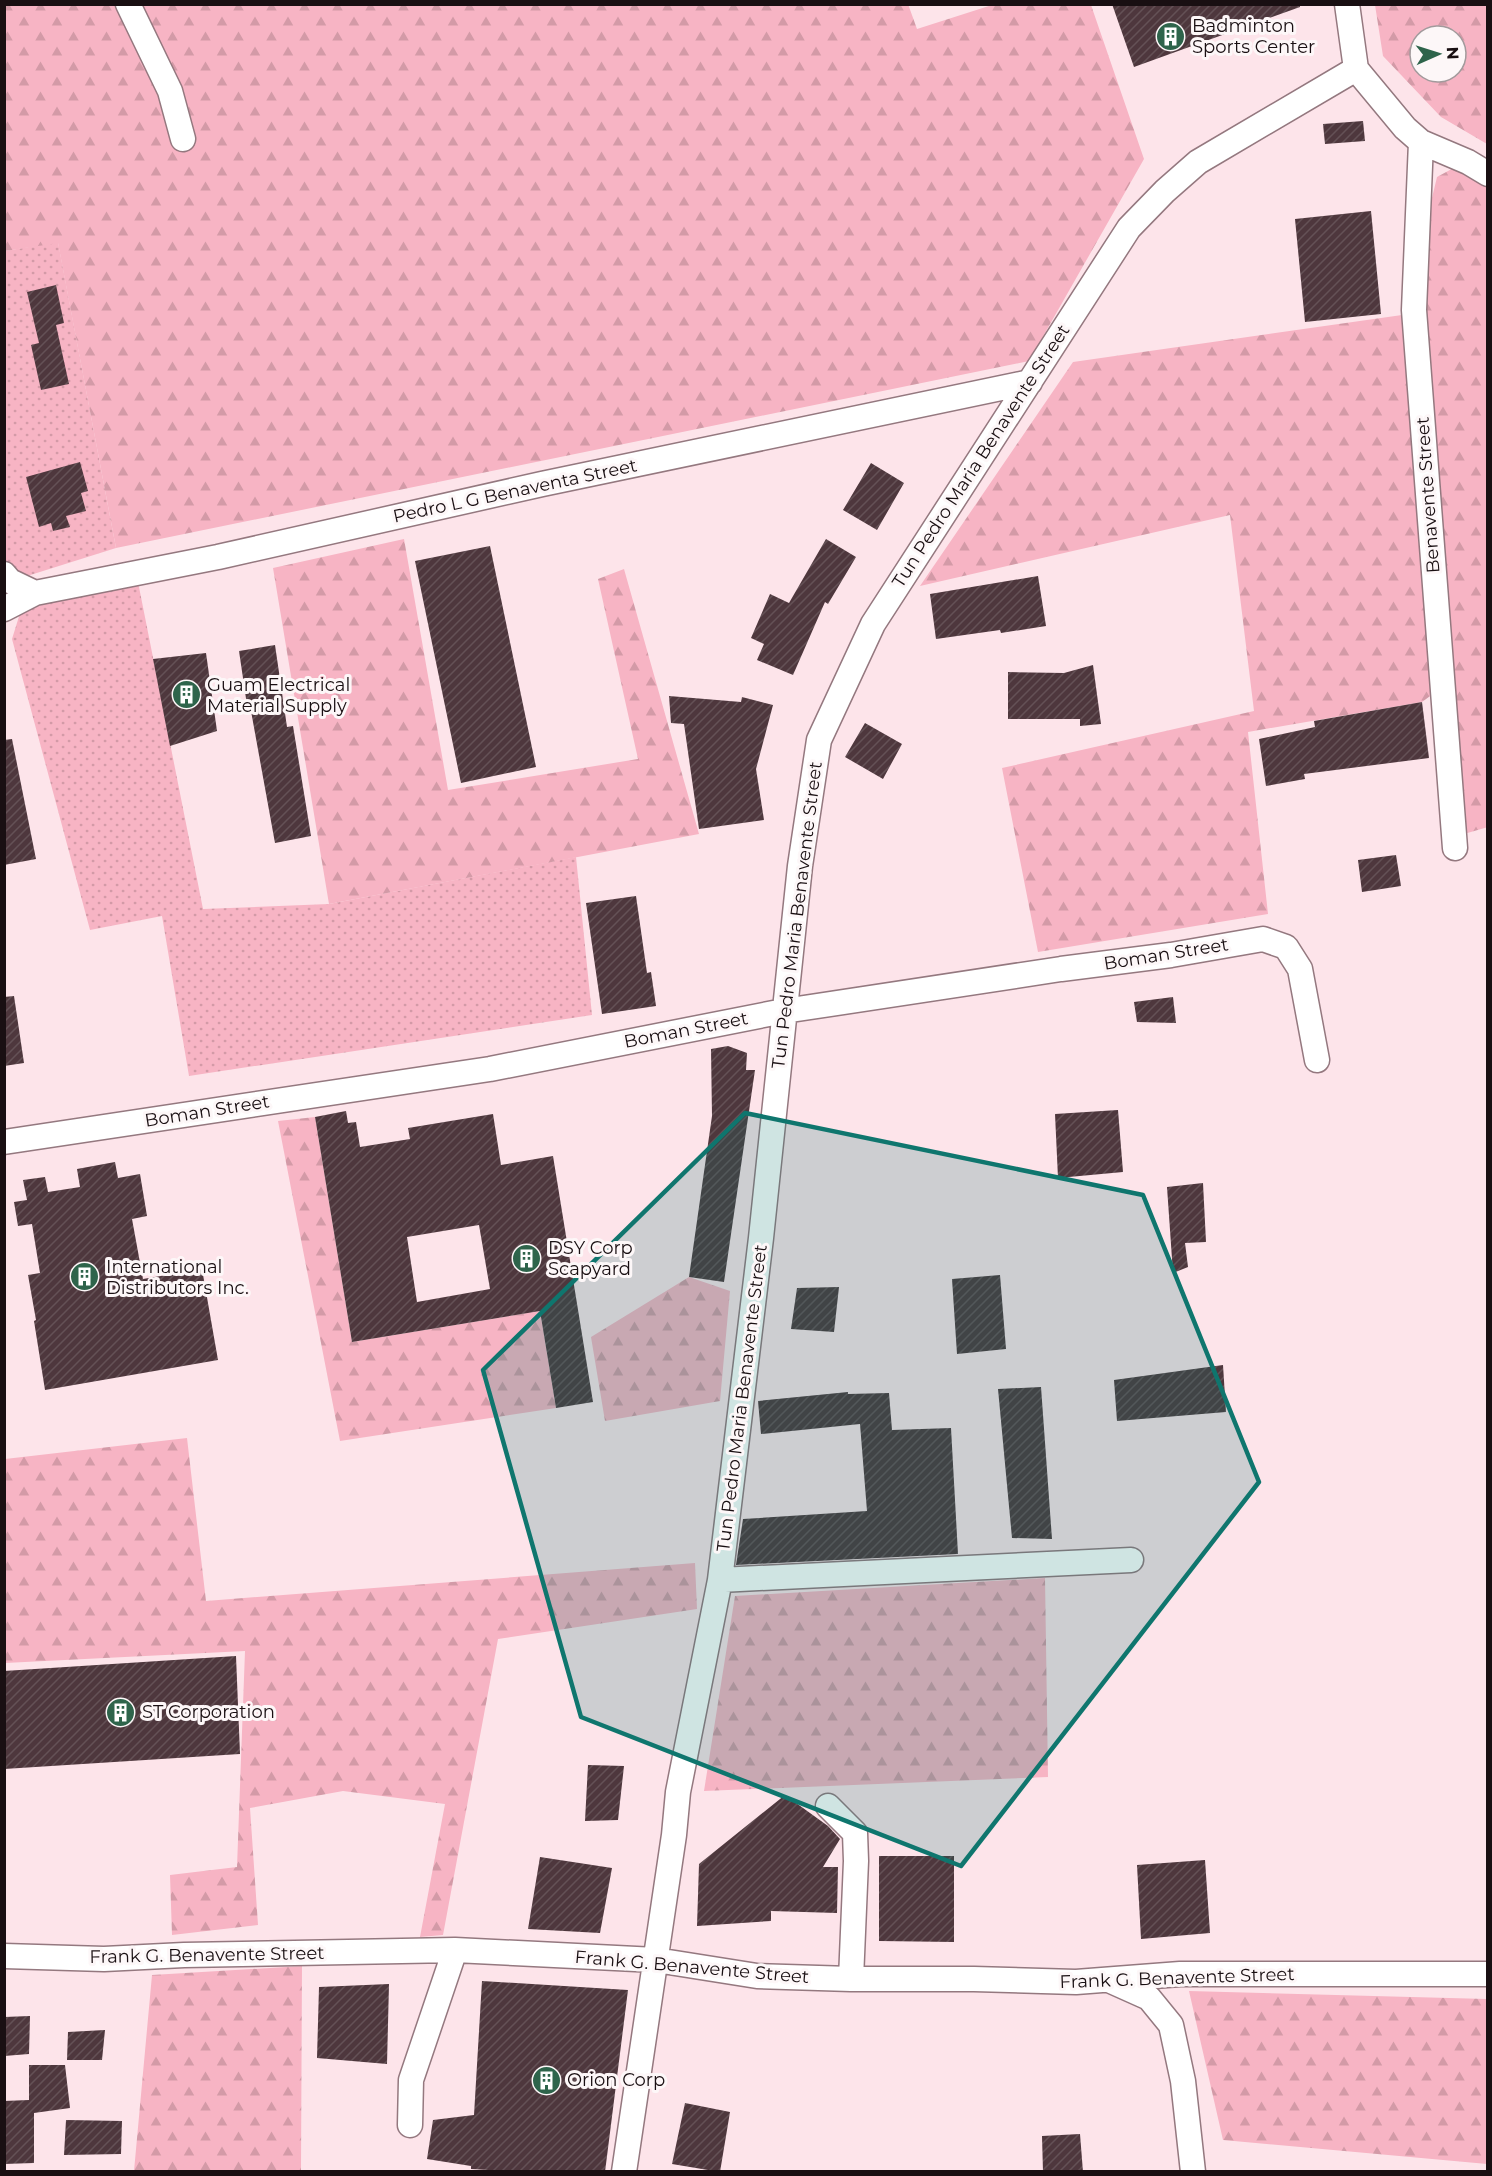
<svg xmlns="http://www.w3.org/2000/svg" width="1492" height="2176" font-family="Montserrat,sans-serif">
<style>
.grass{fill:url(#grass-dots)}
.forest{fill:url(#forest-firs);fill-rule:evenodd}
.building{fill:url(#building-hatch);fill-rule:evenodd}
.lines{fill:none;stroke-linecap:round;stroke-linejoin:round}
.minor-casing{stroke:#94787f;stroke-width:27}
.minor{stroke:#fff;stroke-width:24}
.marked{fill:#0f766e;fill-opacity:0.2;stroke:#0f766e;stroke-width:4.5;stroke-linejoin:round}
.labels{text-anchor:middle;dominant-baseline:central;stroke-width:6;stroke-linejoin:round;paint-order:stroke}
.poi-label{font-size:18px;fill:#190f12;stroke:#fdf7f8;text-anchor:start}
.street-label{font-size:18px;fill:#190f12;stroke:#fdf7f8}
</style>
<defs>
<pattern id="grass-dots" width="8" height="8" patternUnits="userSpaceOnUse" patternTransform="scale(1.5)"><rect width="8" height="8" fill="#f7b4c4"/><path d="M2 2h.1M6 6h.1" fill="none" stroke="#d39aa7" stroke-width="1.8" stroke-linecap="round"/></pattern>
<pattern id="forest-firs" width="22" height="20" patternUnits="userSpaceOnUse" patternTransform="scale(1.5)"><rect width="22" height="20" fill="#f7b4c4"/><path d="M5 1l3.5 6h-7zM16 11l3.5 6h-7z" fill="#d39aa7"/></pattern>
<pattern id="building-hatch" width="6" height="6" patternUnits="userSpaceOnUse" patternTransform="scale(1.5)"><rect width="6" height="6" fill="#4e373d"/><path d="M-1 1l2-2M0 6l6-6M5 7l2-2" fill="none" stroke="#645156"/></pattern>
</defs>
<rect width="100%" height="100%" fill="#fde4ea"/>
<path class="grass" d="M58 242 116 548 5 583V251Z
M138 582 203 909 329 904 576 857 592 1015 189 1076 162 916 90 930 12 639 21 610Z"/>
<path class="forest" d="M908 4 917 29 992 5H1091L1144 159 1029 361 116 548 58 243 5 251V5Z
M1375 5H1487V144L1441 117 1383 56ZM1420 36H1456V72H1420Z
M1459 165 1488 176V827L1464 834 1425 373 1426 223 1437 177Z
M1402 315 1437 691 1422 702 1248 732 1268 914 1038 952 1002 768 1254 711 1230 515 920 586 1073 362Z
M404 539 448 790 638 759 598 579 624 569 699 834 329 904 273 568Z
M315 1117 352 1342 540 1311 556 1408 340 1441 278 1121Z
M689 1277 730 1291 720 1401 605 1421 591 1337Z
M187 1438 206 1601 695 1563 697 1609 498 1639 443 1935 420 1937 445 1804 343 1791 250 1808 258 1925 172 1935 170 1875 237 1867 245 1651 5 1663V1459Z
M1045 1578 1048 1777 704 1791 735 1596Z
M302 1966 301 2171H134L152 1975Z
M1189 1991 1487 1999V2164L1223 2140Z"/>
<path class="building" d="M1112 4H1300V7L1134 67Z
M1363 121 1365 141 1325 144 1323 124Z
M1371 211 1381 314 1305 322 1295 219Z
M56 285 64 323 56 325 69 384 41 390 31 345 39 343 27 292Z
M80 462 88 491 81 493 86 511 66 516 70 527 53 531 51 523 39 527 26 477Z
M871 463 904 483 877 530 843 510Z
M826 539 856 557 828 604 825 602 793 675 757 660 764 644 751 638 770 594 789 603Z
M490 546 536 767 461 783 415 561Z
M1038 576 1046 626 1001 633 1000 630 936 639 930 594Z
M275 645 287 727 293 726 311 836 275 843 251 711 248 712 239 651Z
M206 653 217 731 170 746 153 659Z
M1093 665 1101 724 1080 726V719H1008V672L1064 673Z
M669 696 741 702 742 697 773 705 756 769 764 820 699 829 684 724 671 723Z
M1422 702 1429 758 1304 774 1305 779 1266 786 1259 739 1315 727 1314 721Z
M865 723 902 744 883 779 845 757Z
M12 739 36 859 4 865V740Z
M1396 855 1401 886 1362 892 1358 860Z
M636 896 647 973 651 972 656 1006 602 1014 586 903Z
M14 996 24 1063 4 1066V997Z
M1173 997 1176 1023 1137 1022 1134 1002Z
M728 1046 747 1053 746 1070H755L724 1282 689 1277 712 1116 711 1049Z
M1118 1110 1123 1172 1058 1178 1055 1114Z
M346 1111 348 1123 356 1122 360 1147 410 1139 408 1128 493 1114 501 1165 553 1156 593 1402 556 1408 540 1311 352 1342 315 1117ZM479 1225 490 1289 417 1302 407 1237Z
M115 1162 118 1178 140 1174 147 1216 132 1219 143 1279 202 1269 218 1360 45 1390 34 1321 36 1320 28 1275 40 1273 32 1224 18 1226 14 1202 27 1200 23 1180 45 1177 48 1192 80 1187 77 1169Z
M1203 1183 1206 1242 1185 1243 1188 1267 1173 1273 1167 1187Z
M1000 1275 1006 1349 957 1354 952 1279Z
M839 1287 834 1332 791 1329 797 1288Z
M1223 1365 1226 1412 1117 1421 1114 1380Z
M1041 1387 1052 1539 1012 1538 998 1389Z
M848 1392V1394L889 1393 892 1430 951 1428 958 1554 736 1565 743 1519 867 1511 860 1424 761 1434 758 1401Z
M236 1656 240 1754 4 1769V1671Z
M588 1765 624 1766 618 1820 585 1821Z
M785 1795 828 1826 840 1839 823 1867H838L837 1913 771 1911V1921L697 1926 699 1864Z
M879 1856H954V1942L879 1941Z
M540 1857 612 1868 600 1933 528 1929Z
M1205 1860 1210 1933 1141 1939 1137 1865Z
M482 1981 628 1990 605 2172H526L471 2169V2166L427 2159 433 2120 474 2115Z
M389 1984 387 2064 317 2058 319 1987Z
M30 2016 29 2054 4 2056V2017Z
M105 2030 102 2060H67L68 2032Z
M29 2065H65L70 2108 34 2113V2163L4 2164V2101L29 2100Z
M685 2103 730 2112 720 2172 672 2164Z
M66 2120 122 2121 121 2154 64 2155Z
M1080 2134 1083 2172H1043L1042 2136Z"/>
<g class="lines">
<defs>
<path id="minor" d="M128 4 170 91 183 139
M1347 4 1356 69 1405 128 1421 142 1468 162 1488 174
M1421 142 1414 310 1455 848
M4 574 10 581 35 593
M4 609 35 593 218 557 542 484 1030 382
M4 1142 490 1069 784 1011 1061 969 1171 955 1263 939 1286 947 1300 969 1317 1060
M720 1580 1131 1560
M828 1806 855 1833 856 1861 851 1979
M4 1956 104 1959 184 1955 455 1950 656 1960 757 1976 851 1979H974L1076 1982 1180 1974H1488
M1111 1981 1149 1998 1171 2025 1183 2081 1193 2172
M410 2125 411 2080 455 1950
M624 2172 674 1835 678 1792 720 1580 761 1238 800 866 819 740 873 624 1129 228 1165 191 1198 162 1356 69"/>
</defs>
<use href="#minor" class="minor-casing"/>
<use href="#minor" class="minor"/>
</g>
<path class="marked" d="M745 1113 1143 1195 1259 1482 961 1866 581 1717 483 1370Z"/>
<defs>
<symbol id="building-disc" viewBox="-11 -11 22 22"><circle r="9.5" fill="#2e644b" stroke="#fdf7f8"/><path d="M-4-6H4V6H1V3H-1V6H-4ZM-2.5-4.3h1.7v1.8h-1.7ZM.8-4.3h1.7v1.8H.8ZM-2.5-1h1.7V.8h-1.7ZM.8-1h1.7V.8H.8Z" fill="#fff"/></symbol>
</defs>
<g fill-rule="evenodd">
<use href="#building-disc" x="1154" y="20" width="33" height="33"/>
<use href="#building-disc" x="170" y="678" width="33" height="33"/>
<use href="#building-disc" x="510" y="1242" width="33" height="33"/>
<use href="#building-disc" x="68" y="1260" width="33" height="33"/>
<use href="#building-disc" x="104" y="1696" width="33" height="33"/>
<use href="#building-disc" x="530" y="2064" width="33" height="33"/>
</g>
<g class="labels">
<g class="poi-label">
<text x="1192" y="26">Badminton<tspan x="1192" dy="21">Sports Center</tspan></text>
<text x="207" y="685">Guam Electrical<tspan x="207" dy="21">Material Supply</tspan></text>
<text x="548" y="1248">DSY Corp<tspan x="548" dy="21">Scapyard</tspan></text>
<text x="106" y="1267">International<tspan x="106" dy="21">Distributors Inc.</tspan></text>
<text x="142" y="1712">ST Corporation</text>
<text x="567" y="2080">Orion Corp</text>
</g>
<g class="street-label">
<text transform="translate(981 456) rotate(-57)">Tun Pedro Maria Benavente Street</text>
<text transform="translate(515 491) rotate(-12)">Pedro L G Benaventa Street</text>
<text transform="translate(1428 495) rotate(-94)">Benavente Street</text>
<text transform="translate(797 915) rotate(-83)">Tun Pedro Maria Benavente Street</text>
<text transform="translate(1166 954) rotate(-9)">Boman Street</text>
<text transform="translate(686 1030) rotate(-11)">Boman Street</text>
<text transform="translate(207 1111) rotate(-9)">Boman Street</text>
<text transform="translate(742 1398) rotate(-83)">Tun Pedro Maria Benavente Street</text>
<text transform="translate(207 1955) rotate(-1)">Frank G. Benavente Street</text>
<text transform="translate(692 1967) rotate(5)">Frank G. Benavente Street</text>
<text transform="translate(1177 1978) rotate(-2)">Frank G. Benavente Street</text>
</g>
</g>
<rect width="1492" height="2176" fill="none" stroke="#190f12" stroke-width="12"/>
<g transform="translate(1438 54) rotate(87)"><circle r="28" fill="#fdf7f8" stroke="#a29a9c" stroke-width="1.5"/>
<path d="M0-4.5L10 22L0 15L-10 22Z" fill="#2e644b"/>
<text y="-9" font-size="16" font-weight="bold" text-anchor="middle" fill="#190f12">N</text>
</g>
</svg>
